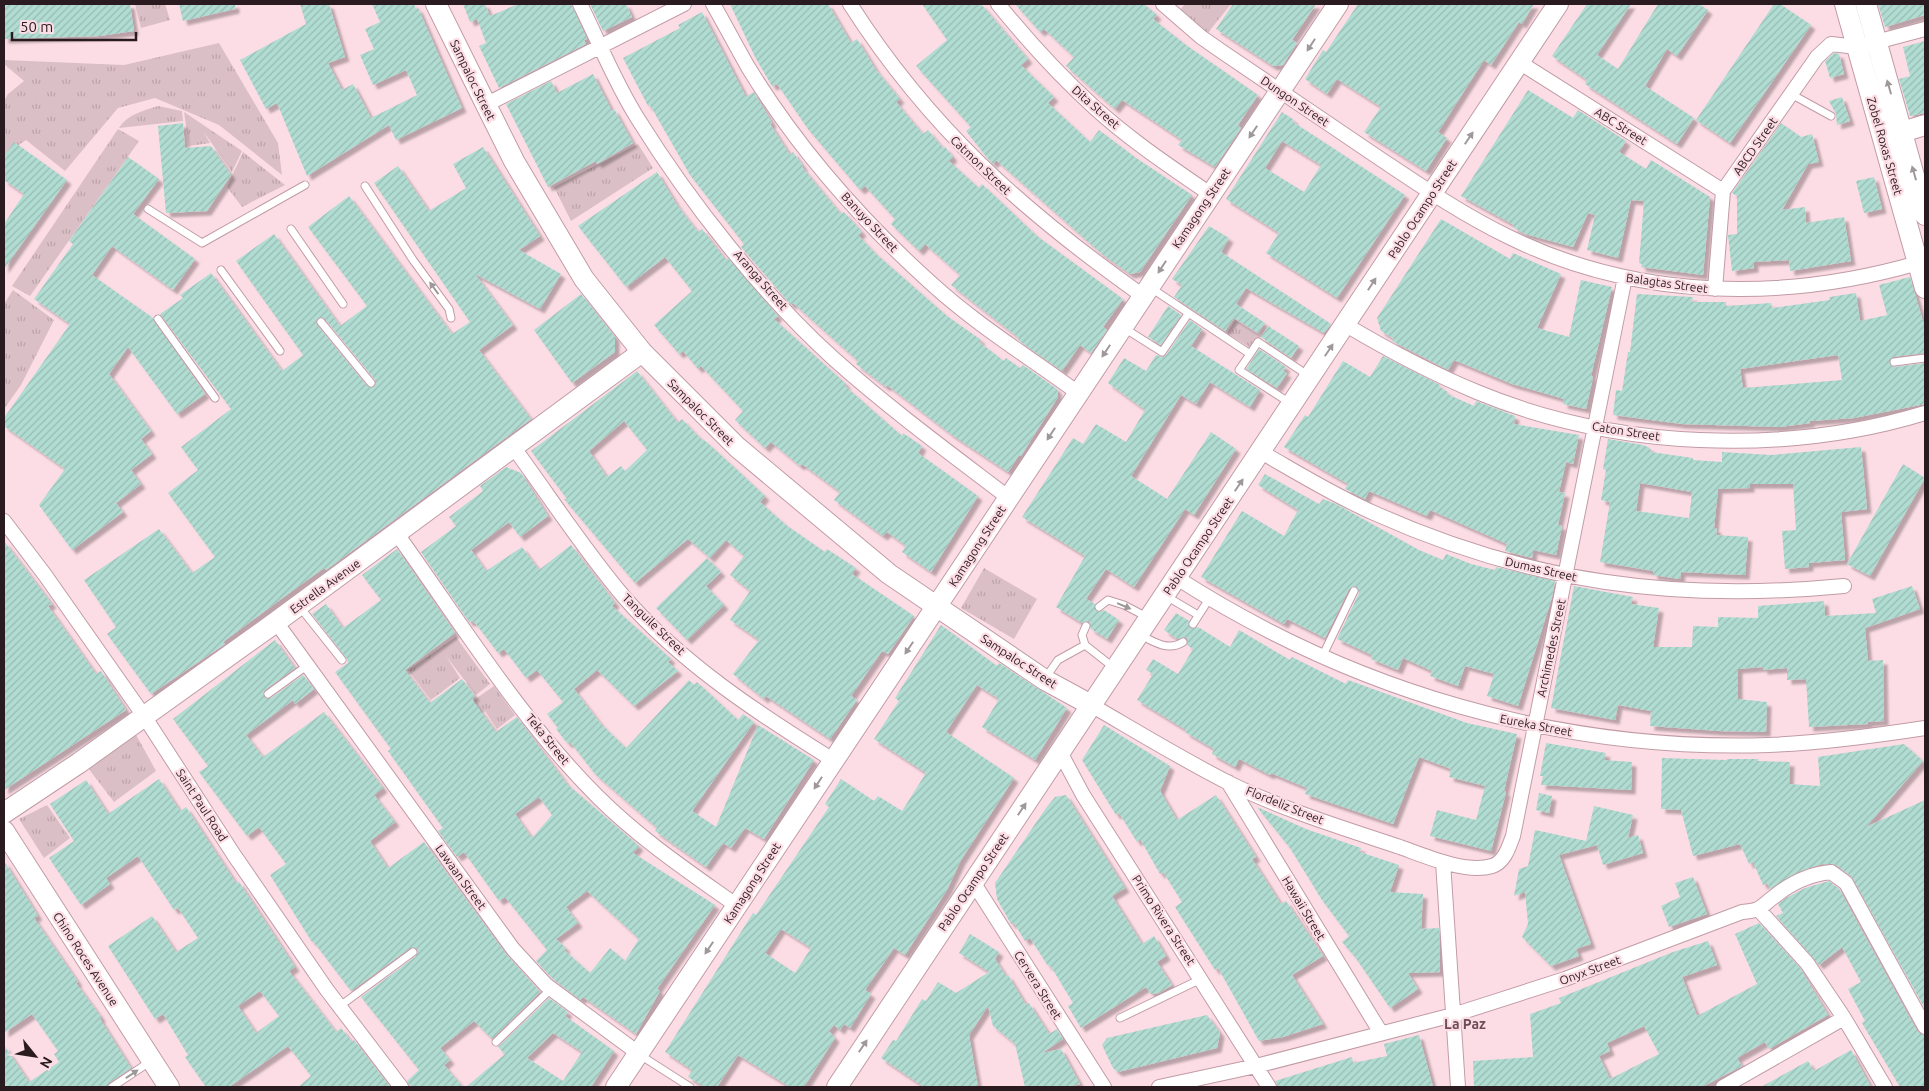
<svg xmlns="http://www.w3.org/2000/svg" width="1929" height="1091" font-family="Ubuntu,sans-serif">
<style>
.grass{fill:url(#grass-tufts)}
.building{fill:url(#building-hatch);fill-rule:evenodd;filter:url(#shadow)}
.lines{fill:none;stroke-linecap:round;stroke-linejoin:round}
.lane-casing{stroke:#c19ca6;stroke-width:9}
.street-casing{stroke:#c19ca6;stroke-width:16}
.secondary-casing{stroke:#c19ca6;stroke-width:22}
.lane{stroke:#fff;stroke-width:7}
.street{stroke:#fff;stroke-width:14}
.secondary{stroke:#fff;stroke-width:20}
.oneway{fill:#9f989a}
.labels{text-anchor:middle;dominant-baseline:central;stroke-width:4.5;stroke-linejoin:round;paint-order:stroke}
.street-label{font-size:12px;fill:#291b1f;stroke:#fddde5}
.neighbourhood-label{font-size:14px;font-weight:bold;fill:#6d4c55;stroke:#fddde5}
</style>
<defs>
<pattern id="grass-tufts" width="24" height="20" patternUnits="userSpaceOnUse" patternTransform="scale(1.25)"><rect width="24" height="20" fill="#dbbfc6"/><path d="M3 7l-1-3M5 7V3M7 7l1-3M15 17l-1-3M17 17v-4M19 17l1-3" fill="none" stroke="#bca4aa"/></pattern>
<pattern id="building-hatch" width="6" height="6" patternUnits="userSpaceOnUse" patternTransform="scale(1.25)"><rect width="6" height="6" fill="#b0dcd2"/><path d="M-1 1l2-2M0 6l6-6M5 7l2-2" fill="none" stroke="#97bcb4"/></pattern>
<filter id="shadow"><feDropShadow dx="4.5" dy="4.5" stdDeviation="1" flood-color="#0004"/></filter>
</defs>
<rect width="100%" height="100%" fill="#fddde5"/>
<path class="grass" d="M135 4H165L170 20 141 28Z
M1185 4H1231L1207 34 1179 11Z
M219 43 278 143 282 175 219 125 155 98 118 108 65 171 26 140 4 155V101L8 94 24 81 4 64V60L124 65Z
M158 106 182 111 183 121 119 128C128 114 143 111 158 106Z
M184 112 242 151 232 172 203 131 210 143 189 146Z
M118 129 139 141 30 296 12 286Z
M638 144 653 168 571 221 554 187Z
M243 152 285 185 242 207 227 187Z
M13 290 54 320 21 385 4 409V304Z
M1235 320 1261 336 1252 349 1227 333Z
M984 568 1037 599 1014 639 961 608Z
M456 637 490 684 476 695 446 656 460 678 431 700 408 670Z
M494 686 515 715 497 729 485 711 474 720 464 707Z
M134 731 156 771 114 802 88 768Z
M47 805 70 838 44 858 19 819Z"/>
<path class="building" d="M4 4H130L134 31 99 36 4 39Z
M179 4H235V9L183 21Z
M300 4H329L345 57 328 63 342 90 353 84 371 118 417 95 406 70 373 85 360 55 374 49 365 29 380 22 372 4H414L416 9 418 8 462 108 396 140 389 125 307 176 277 103 266 109 240 60 306 24Z
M463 4H485L490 16 518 4H571L587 39 584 40 586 44 499 88 479 46 486 43 477 19 470 22Z
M590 4H626L632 17 603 31Z
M730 4H828L851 43 857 39 876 70 900 99 896 102 923 134 928 130 943 148 945 147 953 157 949 161 979 188 982 184 1037 236 1123 299 1103 327 1107 330 1091 353 1080 345 1062 371 1018 340 1019 338 951 285 960 275 925 244 919 251 891 224 895 219 865 186 860 190 808 129 777 84 772 86 755 57Z
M922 4H981L1028 59 1021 65 1054 97 1048 103 1090 142 1099 130 1136 158 1192 195 1140 272 1130 274 1102 254 996 160 993 164 989 160 966 131 971 127 916 66 947 40Z
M1015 4H1144L1157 15 1153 19 1186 45 1258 95 1238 125 1241 128 1215 167 1178 145 1182 140 1122 100 1115 109 1066 66 1074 57 1044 29 1040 32Z
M1233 4H1316L1292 40 1297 43 1283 65 1273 66 1216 29Z
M1358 4H1534L1522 24 1519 22 1491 65 1484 60 1438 132 1447 138 1426 171 1364 132 1381 107 1337 79 1327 94 1305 79 1323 50 1326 52Z
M1587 4H1631L1597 55 1618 69 1658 4H1699L1708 10 1677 56 1667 49 1645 86 1694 118 1677 144 1585 84 1587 80 1552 56Z
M1774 4H1780L1811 25 1730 143 1696 120Z
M1878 4H1925V15L1885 27Z
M702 12 746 97 754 92 772 123 770 124 790 155 793 152 803 166 802 167 841 214 844 212 862 232 858 235 875 253 947 316 981 340 979 342 1004 361 1006 358 1020 368 1023 365 1057 389 1058 397 1021 456 1019 455 1008 472 952 435 887 385 886 387 856 364 858 361 793 303 791 305 741 247 744 244 690 175 650 105 648 106 623 58 680 28 678 25Z
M1925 41V113L1910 116 1899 79 1910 76 1903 47Z
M1834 53 1839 54 1844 74 1830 78 1825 61Z
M593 74 612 111 614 109 633 143 597 164 596 161 548 187 506 104 551 81 557 93Z
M1528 90 1573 118 1578 110 1626 141 1619 152 1646 169 1651 160 1710 197 1703 275 1641 267 1642 264 1639 263 1644 201 1631 200 1618 258 1587 250 1595 215 1588 213 1573 247 1525 234 1513 227 1514 225 1461 196Z
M1842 97 1850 121 1837 125 1836 114 1829 101Z
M1282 112 1294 120 1293 122 1405 195 1337 298 1266 253 1279 233 1226 199ZM1282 141 1321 165 1304 192 1265 168Z
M183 123 185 148 211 146 231 175 207 211 166 213 158 126Z
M1781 123 1801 137 1812 134 1819 162 1808 164 1782 210 1805 207 1806 223 1844 217 1851 261 1790 271 1789 260 1754 262V268L1732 271 1728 235 1737 234V196L1732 193Z
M14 142 67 180 4 269V224L24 194 4 180V156Z
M483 147 540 236 519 250 561 274 540 309 475 274 513 325 479 350 531 419 326 570 324 568 292 591 223 642 225 644 151 694 107 634 116 627 84 580 159 529 192 573 215 557 168 493 198 470 181 447 231 409 160 314 183 298 180 295 211 273 282 371 303 355 236 261 274 234 340 326 367 306 308 227 349 196 452 334 470 322 374 183 398 166 429 211 466 188 453 164ZM321 317 325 319 375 380 374 387 367 386 317 325 316 320Z
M128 157 159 179 133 214 195 259 173 290 112 246 92 275 153 318 205 394 177 414 128 347 109 374 151 431 141 439 152 454 131 470 141 484 116 503 123 512 72 550 39 505 65 469 4 426V418L70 324 34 299 73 244 69 241Z
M657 172 677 205 698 232 702 229 726 260 728 258 778 316 774 319 846 384 845 386 902 436 903 433 922 446 918 453 978 496 931 572 902 552 906 546 887 532 883 536 834 500 840 492 802 464 800 466 771 442 765 448 735 420 743 411 701 366 698 369 683 351 679 354 654 325 692 291 665 257 626 287 578 226Z
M1874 177 1882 209 1864 213 1856 181Z
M1441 219 1510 259 1513 253 1561 274 1537 328 1569 337 1581 280 1612 287 1591 376 1593 377 1586 409 1563 404 1564 399 1512 384 1454 360 1448 370 1392 341 1394 339 1381 331 1377 318Z
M1209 226 1229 238 1221 252 1331 324 1324 333 1246 288 1236 304 1265 323 1258 333 1234 318 1225 331 1174 297 1182 285 1172 279Z
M1910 277 1925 328V353L1893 357 1889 362 1894 367 1925 363V404L1854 418 1810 421V423L1780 427 1682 424 1613 415 1616 390 1622 391 1628 352H1630L1637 294 1693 297 1692 302H1726V306L1771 303 1772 308 1830 300 1829 297 1856 293 1860 321 1887 315 1879 285ZM1838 355 1842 380 1743 388 1740 369Z
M581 294 615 337V352L572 383 534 330Z
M1168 306 1181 315 1161 345 1148 337Z
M1190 320 1202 329 1191 346 1260 390 1250 407 1210 382 1196 404 1181 395 1131 476 1167 499 1211 432 1236 449 1194 515 1185 509 1134 587 1106 569 1086 599 1095 604 1097 612 1104 610 1119 620 1107 639 1091 629 1089 621 1082 623 1056 607 1085 556 1022 517 1073 438 1083 444 1096 424 1126 442 1145 410 1108 383 1124 358 1146 371 1156 355 1162 357 1166 355Z
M1268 326 1299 346 1291 358 1261 337Z
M1259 349 1286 367 1283 371 1287 373 1277 388 1246 369Z
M1383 356 1440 385 1439 387 1448 392 1447 394 1474 406 1476 401 1515 416 1514 424 1579 435 1573 464 1566 462 1559 492 1565 493 1558 525 1562 526 1556 555 1533 550 1532 558 1505 551 1507 544 1430 510 1427 516 1369 491 1365 499 1345 489 1348 484 1284 447 1305 415 1308 417 1343 361 1370 377Z
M637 371 678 423 682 419 702 440 703 439 734 467 765 496 760 502 786 525 825 552 827 549 856 568 852 574 914 616 888 654 882 651 851 696 857 700 830 739 766 696 764 699 733 674 759 640 730 620 750 591 730 575 744 556 726 540 710 558 688 539 635 583 564 499H567L531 451ZM624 421 647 450 625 471 621 466 607 477 589 451Z
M1608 439 1643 445 1650 448 1651 452 1693 458V460L1722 462V452L1771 455 1861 447 1867 509 1841 512 1845 560 1809 563V567L1785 569 1782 531 1796 530 1793 484H1750V488L1718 489 1714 528 1717 529 1716 535 1748 537 1745 575 1681 572 1680 579 1653 575V571L1600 562 1610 502 1601 500 1606 470 1603 469ZM1640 483 1692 492 1689 518 1636 511Z
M1903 464 1925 478 1870 576 1847 564Z
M506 467 521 473 548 516 520 537 509 522 471 550 486 571 522 547 539 570 571 545 615 603 612 606 671 659 668 662 678 671 634 706 597 670 574 689 601 724 626 748 689 680 694 685 697 682 738 720 743 714 754 722 692 811 716 827 758 725 814 760 764 839 745 828 731 848 723 843 706 867 655 831 657 828 595 774 570 742 568 744 556 729 558 728 547 714 563 702 537 670 526 678 504 649 498 653 476 624 472 621 469 622 421 552 456 526 449 517 483 491 480 486Z
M1265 474 1319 504 1323 499 1336 504 1419 550 1443 560 1446 554 1471 564 1495 570 1496 567 1555 581 1552 597 1518 706 1487 696 1494 674 1465 666 1458 686 1430 676 1432 671 1403 658 1398 670 1371 659 1372 655 1337 639 1359 593 1356 586 1349 589 1325 638 1287 619 1284 624 1201 577 1242 511 1284 536 1298 510 1258 485Z
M4 541 52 604 48 606 96 674 101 671 126 710 4 790Z
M397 549 455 633 405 670 430 703 462 679 475 696 472 699 496 732 517 717 567 784 639 846 633 853 715 905 657 989 660 991 636 1034 583 997 580 1000 552 978 536 961 547 950 505 897 499 901 464 852 457 857 438 831 443 828 388 751 391 749 335 672 348 663 347 659 312 614 326 604 343 628 381 600 362 575ZM539 797 552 815 532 838 515 814ZM587 891 639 939 625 961 610 948 590 973 564 950 566 948 556 939 578 923 566 907Z
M707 558 721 572 706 586 724 605 687 640 656 608Z
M1574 586 1633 597 1631 604 1659 608 1653 647H1692L1693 626 1718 627V617L1758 618V606L1824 601 1825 616 1876 613 1872 599 1912 586 1920 609 1865 628 1868 661 1883 660 1884 721 1868 722V724L1809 727 1806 679 1787 680V668L1763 670V667L1738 669V699L1767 702 1766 732 1719 731 1650 726 1651 711 1618 705 1615 720 1551 708Z
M1176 613 1189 621 1191 629 1198 627 1230 647 1239 630 1290 660 1292 657 1346 684 1348 680 1467 723 1517 734 1504 791 1506 792 1491 851 1430 836 1437 810 1476 820 1485 786 1449 777 1451 769 1419 757 1393 824 1305 794 1307 788 1271 773 1270 775 1239 759 1235 767 1212 754 1214 749 1185 732 1186 730 1137 700 1153 674 1146 670 1153 659 1178 674 1193 649 1187 645 1188 640 1186 637 1177 639 1164 630Z
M941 625 997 666 999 663 1067 708 1035 760 982 727 999 699 977 685 946 732 1014 778 961 860 947 890 905 955 894 948 865 990 871 994 850 1028 844 1024 840 1030 834 1025 829 1031 835 1038 804 1087H790L738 1055 717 1087H705L688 1077 692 1070 665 1052 753 913 756 915 829 807 825 804 841 779 874 801 878 796 902 811 926 773 874 739 899 701 895 698ZM781 929 811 948 795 973 765 953Z
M275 640 295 668 265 690 264 697 271 698 303 675 314 689 295 704 293 700 246 735 250 740 263 757 324 712 383 788 374 795 395 822 370 841 388 868 424 842 506 954 540 992 492 1039 474 1021 440 1048 450 1060 444 1065 463 1087H410L407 1081 419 1070 361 997 416 956 417 948H410L351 991 313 941 312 942 270 875 286 864 259 827 247 836 199 772 208 766 173 719Z
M1104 725 1170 766 1160 791 1177 820 1216 795 1256 857 1252 859 1281 904 1286 901 1323 956 1292 975 1323 1024 1283 1037 1259 1041 1218 968 1215 970 1175 907 1182 902 1163 872 1160 874 1140 839 1137 842 1119 813 1116 815 1082 760Z
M1546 743 1606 753 1604 760 1632 762 1631 790 1541 785 1543 776H1540Z
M1904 744 1923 761 1866 827 1925 800V1009L1851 876 1836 865 1822 864 1798 872 1770 889 1767 883 1763 885 1753 862 1749 864 1740 844 1693 856 1681 810 1661 809 1662 758 1727 760V759H1758V761L1790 762 1789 784 1820 786 1818 757Z
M159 779 180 811 186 807 236 883 239 882 295 967 289 971 336 1032 341 1028 352 1042 354 1040 390 1087H298L311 1076 288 1046 229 1087H206L185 1057 188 1055 163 1014 155 1019 108 946 152 916 176 952 198 938 178 908 174 910 138 856 106 878 110 884 81 905 49 858 74 841 50 804 86 780 108 814ZM260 991 279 1016 256 1033 238 1006Z
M1539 793 1552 796 1549 813 1536 810Z
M1066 795 1125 888 1112 896 1142 944 1154 936 1166 956 1157 962 1172 985 1159 993 1151 994 1146 987 1081 1028 1068 1006 1073 1003 1050 965 1048 966 1030 938 1025 941 1014 923 1011 924 997 899 995 883 1046 808 1055 797Z
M1594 806 1633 815 1628 838 1638 835 1643 853 1603 865 1597 845 1559 855 1591 944 1576 949 1579 956 1551 966 1522 937 1528 924 1525 892 1514 896 1519 869 1528 866 1535 830 1586 841Z
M1257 807 1306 829 1361 848 1360 852 1399 865 1390 892 1423 894 1421 929 1439 928 1440 972 1408 973 1418 989 1390 1008 1355 957 1342 942 1349 936 1322 900 1290 848Z
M4 861 38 916 34 918 78 982 76 983 101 1017 100 1019 131 1068 109 1083 107 1087H4V1045L29 1082 59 1062 54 1054 58 1051 32 1014 4 1033Z
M1693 877 1707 914 1669 927 1661 906 1680 897 1675 883Z
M1829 881 1839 889 1917 1031 1925 1036V1087H1900L1862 1023 1865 1021 1848 989 1861 982 1842 947 1819 965 1776 916 1783 913 1778 904 1786 898 1805 888Z
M1759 923 1800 968 1828 1015 1769 1049 1765 1042 1737 1058 1742 1066 1702 1087H1474L1473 1061 1533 1057 1530 1014 1561 1003 1559 998 1673 952 1708 941 1717 965 1682 977 1697 1016 1757 984 1735 934ZM1644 1026 1659 1054 1610 1079 1599 1056 1610 1051 1607 1043Z
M970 934 999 952 995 959 1006 976 1008 975 1026 1005 1029 1003 1049 1034 1057 1029 1063 1039 1042 1053 1061 1049 1080 1084 1069 1087H1025L1015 1044 993 1026 988 1006 969 1035 978 1087H924L881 1058 893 1040 896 1041 922 999 926 1001 938 982 956 993 989 972 959 953Z
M549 998 568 1012 565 1016 614 1051 591 1087H466L505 1054 498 1047ZM553 1033 582 1052 563 1081 527 1058Z
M1207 1015 1220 1033 1217 1048 1118 1072 1113 1068 1102 1045 1107 1038Z
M1419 1035 1433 1087H1278L1275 1081 1352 1057 1353 1063 1387 1056 1384 1044Z
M1851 1050 1871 1087H1761L1808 1061 1814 1071Z"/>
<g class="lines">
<defs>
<path id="lane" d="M1791 94 1831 116
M365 186 413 260 449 309 451 318
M148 209 202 243 305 185
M291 229 343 304
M221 270 280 351
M1151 288 1250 354 1239 370 1290 403
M158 319 215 398
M321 322 371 383
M1124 328 1162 352 1188 314
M1250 354 1258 342 1309 376
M1894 362 1925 358
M1166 596 1198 615
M299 606 342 660
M1099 607 1108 600 1124 605 1147 617
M1193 624 1209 599
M1086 626 1082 635 1085 645 1113 667
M1139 634C1152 641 1168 652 1183 642
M1322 657 1354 591
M1046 677 1058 660 1085 645
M268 694 308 665
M340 1006 413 952
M1120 1018 1201 979
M496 1042 551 989
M640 1055 690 1087
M112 1087 151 1061"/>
<path id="street" d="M580 4C599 42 615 83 638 119 689 201 762 294 834 359 890 409 950 453 1009 498
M713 4C725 25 736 46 748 67 797 147 862 221 932 284 977 325 1029 357 1078 393
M850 4C930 129 1023 211 1143 296
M998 4C1028 41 1059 75 1094 107 1130 140 1171 167 1210 194
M1163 4 1201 37 1224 53C1276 88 1327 123 1379 158 1421 186 1463 215 1509 237 1637 300 1783 302 1918 263
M1519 62 1723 191
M485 105 684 4
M1715 289 1723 191 1817 57 1831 44 1857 47 1925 29
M1346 325C1388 350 1431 373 1477 392 1614 449 1784 456 1925 413
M514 448C550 497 584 550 624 597 681 663 759 714 833 760
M1261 452C1298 473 1335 496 1374 513 1530 583 1675 602 1844 586
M4 521 45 575 144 716 234 855 327 990 401 1087
M397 534C461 623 520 719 597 796 640 839 688 871 737 906
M1177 578C1353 691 1559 752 1769 745 1822 743 1873 736 1925 728
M276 622 513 949 546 985 638 1053
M1091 705C1136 731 1180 758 1227 782 1281 809 1343 828 1400 847 1425 856 1466 874 1492 866 1505 862 1509 846 1513 836L1625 277
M1060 752 1083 795 1269 1087
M1228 782 1381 1033
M1443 862 1458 1087
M973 882 1104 1087
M1759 910 1807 963 1844 1018 1885 1087
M1159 1087 1256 1066 1453 1015 1565 979 1742 912C1764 910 1759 907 1775 896 1791 883 1811 874 1831 872L1846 883 1925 1027
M1723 1087 1844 1018"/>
<path id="secondary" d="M436 4 514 161 584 279 642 352 737 447 889 574 1045 680 1091 705
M1845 4 1925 288
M1866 4 1925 215
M1889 136 1925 125
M4 813 79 763 276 622 642 352
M4 831 169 1087
M616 1087 1338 4
M837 1087 1558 4"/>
</defs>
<use href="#lane" class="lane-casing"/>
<use href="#street" class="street-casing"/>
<use href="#secondary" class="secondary-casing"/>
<use href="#lane" class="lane"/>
<use href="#street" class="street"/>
<use href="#secondary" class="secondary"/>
</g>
<defs><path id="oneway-solid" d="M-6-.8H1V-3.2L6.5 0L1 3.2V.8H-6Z" transform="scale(1.25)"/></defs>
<g class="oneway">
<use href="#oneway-solid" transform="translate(1311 45) rotate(123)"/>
<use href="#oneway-solid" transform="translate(1889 87) rotate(-106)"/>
<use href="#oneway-solid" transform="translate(1253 132) rotate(124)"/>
<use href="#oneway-solid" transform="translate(1469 138) rotate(-56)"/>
<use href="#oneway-solid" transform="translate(1914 173) rotate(-106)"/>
<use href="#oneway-solid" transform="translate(1162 267) rotate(123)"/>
<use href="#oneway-solid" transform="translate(1372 284) rotate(-57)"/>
<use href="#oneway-solid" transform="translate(434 288) rotate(-126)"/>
<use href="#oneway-solid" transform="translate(1329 350) rotate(-56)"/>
<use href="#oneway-solid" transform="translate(1106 351) rotate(124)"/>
<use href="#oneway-solid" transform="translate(1051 434) rotate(123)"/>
<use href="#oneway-solid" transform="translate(1239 485) rotate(-56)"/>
<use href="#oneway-solid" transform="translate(1124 606) rotate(23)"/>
<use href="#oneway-solid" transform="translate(909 648) rotate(124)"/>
<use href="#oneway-solid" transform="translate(818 783) rotate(123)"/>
<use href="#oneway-solid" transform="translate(1022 809) rotate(-56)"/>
<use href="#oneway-solid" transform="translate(709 948) rotate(124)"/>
<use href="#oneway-solid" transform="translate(863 1046) rotate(-56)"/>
<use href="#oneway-solid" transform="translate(132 1074) rotate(-34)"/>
</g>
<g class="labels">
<g class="street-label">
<text transform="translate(473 80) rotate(64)">Sampaloc Street</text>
<text transform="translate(1295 101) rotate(34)">Dungon Street</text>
<text transform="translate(1096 107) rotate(41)">Dita Street</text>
<text transform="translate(1621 126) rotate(32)">ABC Street</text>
<text transform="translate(1755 146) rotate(-55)">ABCD Street</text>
<text transform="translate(1885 146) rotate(74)">Zobel Roxas Street</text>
<text transform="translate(981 165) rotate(44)">Catmon Street</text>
<text transform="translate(1201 208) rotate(-56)">Kamagong Street</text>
<text transform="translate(1422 209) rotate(-57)">Pablo Ocampo Street</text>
<text transform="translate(870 222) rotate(47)">Banuyo Street</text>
<text transform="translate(761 280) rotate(49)">Aranga Street</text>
<text transform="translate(1667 283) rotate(8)">Balagtas Street</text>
<text transform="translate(701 412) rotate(45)">Sampaloc Street</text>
<text transform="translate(1626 431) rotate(9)">Caton Street</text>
<text transform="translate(977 546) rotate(-57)">Kamagong Street</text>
<text transform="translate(1198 546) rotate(-56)">Pablo Ocampo Street</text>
<text transform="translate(1541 569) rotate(13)">Dumas Street</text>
<text transform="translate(325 586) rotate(-36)">Estrella Avenue</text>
<text transform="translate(654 624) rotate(44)">Tanguile Street</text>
<text transform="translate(1551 648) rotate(-78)">Archimedes Street</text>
<text transform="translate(1019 661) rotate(33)">Sampaloc Street</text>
<text transform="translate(1536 725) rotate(11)">Eureka Street</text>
<text transform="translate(548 739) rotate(51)">Teka Street</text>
<text transform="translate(202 805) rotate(57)">Saint Paul Road</text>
<text transform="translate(1285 805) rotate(22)">Flordeliz Street</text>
<text transform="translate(461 877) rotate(54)">Lawaan Street</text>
<text transform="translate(973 882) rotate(-56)">Pablo Ocampo Street</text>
<text transform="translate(752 883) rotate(-57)">Kamagong Street</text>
<text transform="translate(1304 908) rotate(59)">Hawaii Street</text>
<text transform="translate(1164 920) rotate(57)">Primo Rivera Street</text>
<text transform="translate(86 959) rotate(57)">Chino Roces Avenue</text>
<text transform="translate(1590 970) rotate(-20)">Onyx Street</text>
<text transform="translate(1038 985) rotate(58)">Cervera Street</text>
</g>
<g class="neighbourhood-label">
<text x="1465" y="1024">La Paz</text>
</g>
</g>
<rect width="1929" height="1091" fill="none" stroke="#291b1f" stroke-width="10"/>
<g transform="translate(35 1056) rotate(120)" stroke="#fddde5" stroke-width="4" paint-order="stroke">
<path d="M0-4L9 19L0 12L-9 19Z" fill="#291b1f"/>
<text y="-8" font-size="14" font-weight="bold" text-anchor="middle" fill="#291b1f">N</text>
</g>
<path d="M12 32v8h124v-8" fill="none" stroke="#291b1f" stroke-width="2.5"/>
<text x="20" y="32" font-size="15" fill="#291b1f" stroke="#fddde5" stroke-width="4" paint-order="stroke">50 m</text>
</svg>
